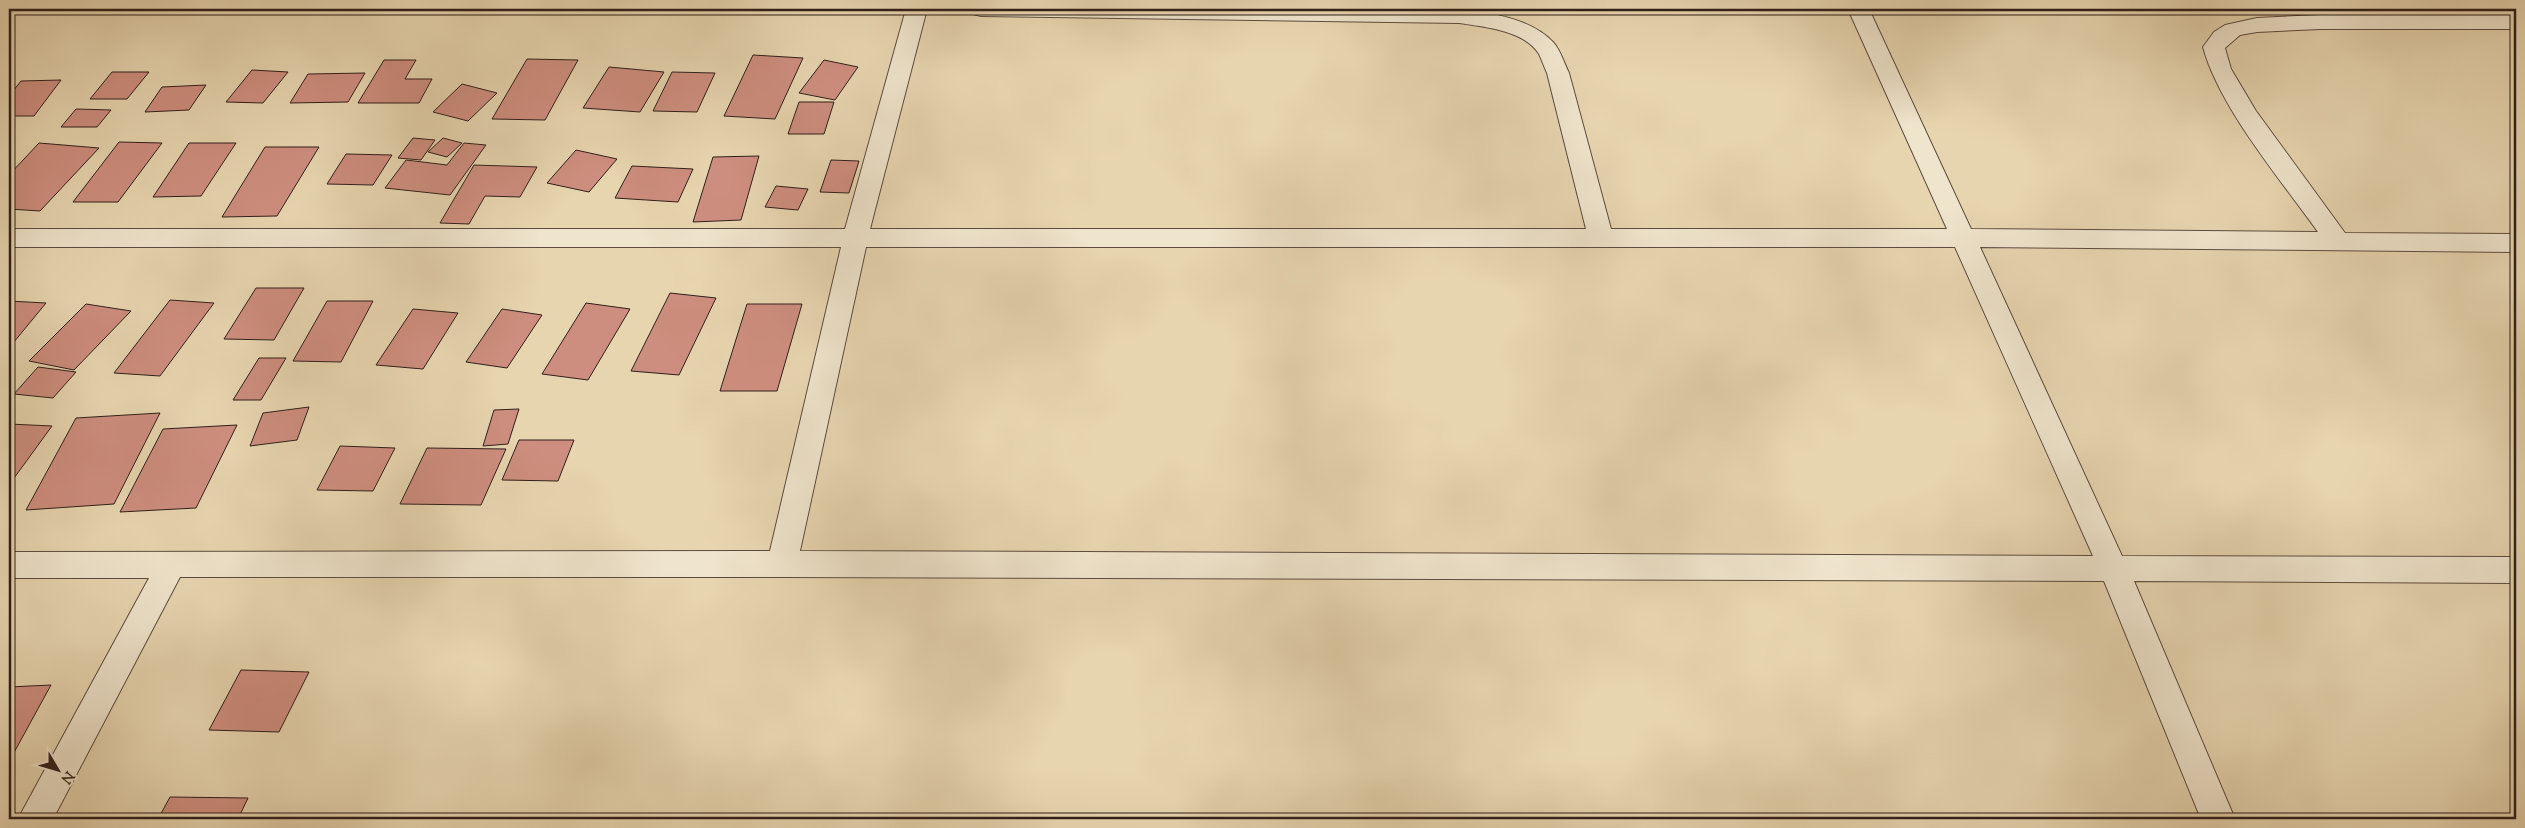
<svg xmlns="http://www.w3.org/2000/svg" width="2525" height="828" font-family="'Sorts Mill Goudy',serif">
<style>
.building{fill:#ce8e7f;stroke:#2f1f19}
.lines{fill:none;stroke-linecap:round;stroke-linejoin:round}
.minor-casing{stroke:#5d4c3f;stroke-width:2}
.minor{fill:#efe4cc;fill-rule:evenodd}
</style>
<rect width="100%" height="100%" fill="#e7d5b0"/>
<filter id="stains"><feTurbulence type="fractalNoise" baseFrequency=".004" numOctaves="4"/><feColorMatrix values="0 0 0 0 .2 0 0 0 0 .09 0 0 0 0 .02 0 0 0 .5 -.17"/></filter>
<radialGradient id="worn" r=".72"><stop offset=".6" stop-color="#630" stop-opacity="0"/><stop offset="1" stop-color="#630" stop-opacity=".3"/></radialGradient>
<path class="building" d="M753 55 803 58 775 119 724 116Z
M527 59 578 60 545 120 492 119Z
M384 60H416L405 79H432L419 103H358Z
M824 60 858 67 835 100 799 93Z
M609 67 664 72 640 112 583 108Z
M252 70 288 72 263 103 226 102Z
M112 72H149L127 99H90Z
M672 72 715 73 697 112 653 111Z
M365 73 348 102 290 103 308 74Z
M61 80 34 116H9V96L21 81Z
M462 84 497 93 468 121 433 112Z
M206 85 189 110 145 112 162 87Z
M799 102H834L824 134H788Z
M76 109 111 110 97 127H61Z
M413 138 435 140 421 160 398 158Z
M443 138 462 143 447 157 428 152Z
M119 142 162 143 118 202H73Z
M39 143 99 148 40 211 9 209V175Z
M189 143H236L201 196 153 197Z
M464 143 486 145 450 195 385 188 406 160 447 165Z
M265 147H319L277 216 222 217Z
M576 150 617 159 589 192 547 183Z
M346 154 392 155 373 185 327 184Z
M759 156 741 220 693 222 713 157Z
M831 160 859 161 849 193 820 192Z
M474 165 537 167 520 197 485 196 469 224 440 223Z
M632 166 693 169 678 202 615 198Z
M776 186 808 189 798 210 765 207Z
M256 288H304L274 340 224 339Z
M670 293 716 298 679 375 631 371Z
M170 300 214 303 160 376 114 373Z
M9 301 46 303 9 348Z
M327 301H373L341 362 293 361Z
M586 303 630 309 588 380 542 374Z
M86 304 131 311 74 370 29 361Z
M747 304H802L777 391H720Z
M413 309 458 313 423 369 376 365Z
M502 309 542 315 507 368 466 362Z
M259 358H286L261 400H233Z
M38 367 76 372 53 398 14 394Z
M309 407 297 440 250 446 263 413Z
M519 409 508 444 483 446 494 410Z
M160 413 114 504 26 510 76 418Z
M9 424 52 426 9 485Z
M237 425 196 508 120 512 163 429Z
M519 440H574L558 481 502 480Z
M340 446 395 448 373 491 317 490Z
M427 448 506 449 481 505 400 504Z
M241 670 309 672 279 732 209 730Z
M51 685 11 758H9V687Z
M170 797 248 798 238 819H158Z"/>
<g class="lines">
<defs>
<path id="minor" d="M906 9H927L870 229H1586L1547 73C1544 67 1542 60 1539 54 1524 30 1484 27 1459 23L981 16 973 14 971 9H1413C1456 9 1521 9 1553 42 1561 51 1564 63 1569 73L1611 229H1947L1848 9H1869L1971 229 2318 232C2281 180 2219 107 2203 47L2214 32 2225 25 2257 18 2320 15H2516V29H2320L2257 32 2240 35 2225 48 2231 69 2256 111 2345 233 2516 234V252L1980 247 2122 556 2516 557V583L2134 581 2235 819H2201L2104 581 782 577H180L53 819H18L149 578H9V552L770 551 841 247H9V229H845ZM866 247H1955L2093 556 800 551Z"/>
</defs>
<use href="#minor" class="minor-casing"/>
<use href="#minor" class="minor"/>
</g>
<rect width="2525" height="828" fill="none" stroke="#e7d5b0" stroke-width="30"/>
<rect x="10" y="10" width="2505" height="808" fill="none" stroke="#2f1f19" stroke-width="2.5"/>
<rect x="15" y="15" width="2495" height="798" fill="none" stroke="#2f1f19"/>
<g transform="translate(58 770) rotate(128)" stroke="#efe4cc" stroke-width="4" paint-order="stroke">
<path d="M0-4L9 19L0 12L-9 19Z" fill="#2f1f19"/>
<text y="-8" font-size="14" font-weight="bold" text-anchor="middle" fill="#2f1f19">N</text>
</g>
<rect width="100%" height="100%" filter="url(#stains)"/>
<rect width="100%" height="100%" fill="url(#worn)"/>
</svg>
